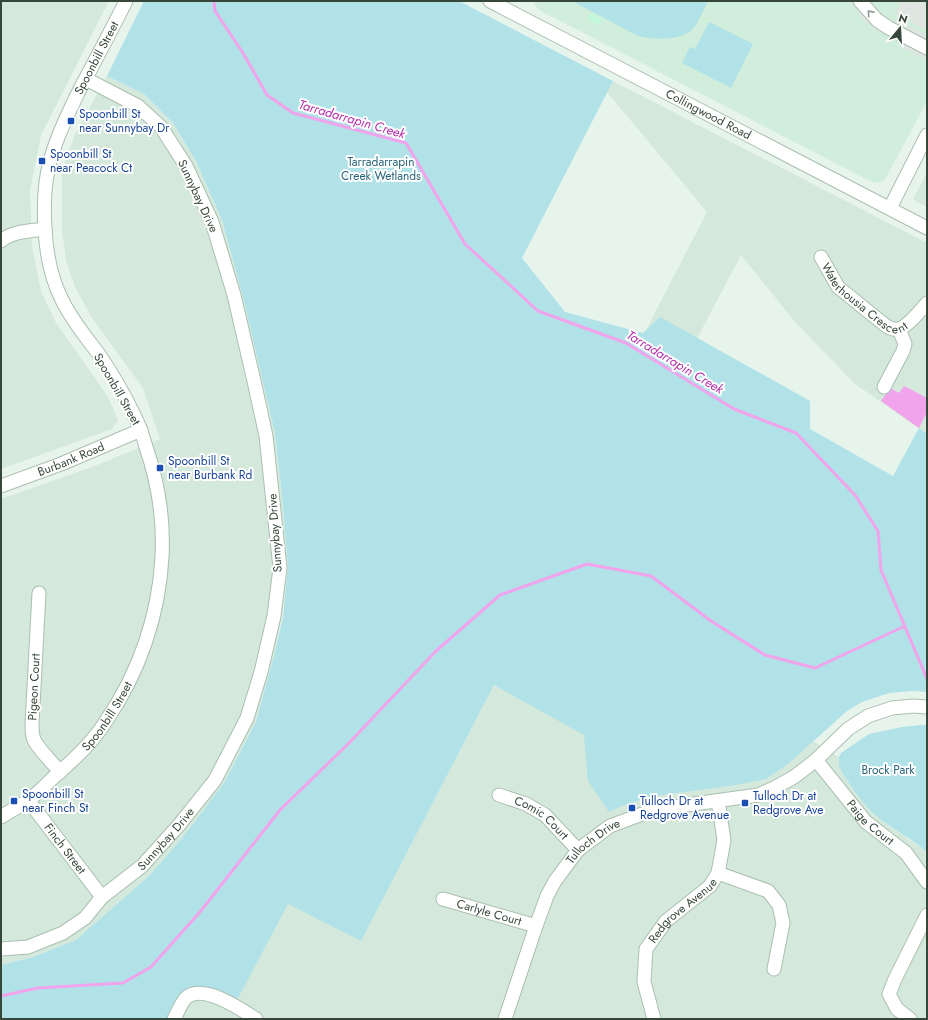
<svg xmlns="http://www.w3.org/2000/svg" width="928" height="1020" font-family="Jost,sans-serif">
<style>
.residential{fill:#d5e8dc}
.education{fill:#d1eddb}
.green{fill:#b0e2e8}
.sand{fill:#c3f8da}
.parking{fill:#dfe5e1}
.water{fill:#f1a3ec}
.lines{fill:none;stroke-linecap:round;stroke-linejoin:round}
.stream{stroke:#f1a3ec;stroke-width:3}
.minor-casing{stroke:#aabfb0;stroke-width:15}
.minor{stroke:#fff;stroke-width:13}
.oneway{stroke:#909a93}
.transit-dot{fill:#1a4fb4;stroke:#fff;stroke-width:1.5}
.labels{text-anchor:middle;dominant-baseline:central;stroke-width:4;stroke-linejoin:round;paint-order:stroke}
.street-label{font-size:12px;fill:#36473a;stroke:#fff}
.transit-label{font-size:12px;fill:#164399;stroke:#fff;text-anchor:start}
.park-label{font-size:12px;fill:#296379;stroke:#fff}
.water-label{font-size:13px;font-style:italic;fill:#b42eaa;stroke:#fff}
</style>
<rect width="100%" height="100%" fill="#e7f4ec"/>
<path class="residential" d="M1 1H109L41 135 30 190 32 247 41 291 55 321 108 397 118 420 112 429 1 469Z
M107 76 144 94 173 123 196 161 222 220 243 297 275 433 282 496 288 567 282 617 275 652 256 722 224 783 183 837 150 875 76 940 33 957 1 965V499L95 466 160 439 143 388 92 318 75 287 66 260 62 231V170L75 134Z
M613 81 927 243V434L855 384 795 322 741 255 591 540 549 518 707 212 607 92Z
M927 173V207L913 199Z
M494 685 585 734 609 812 622 806 646 798 766 779 788 764 813 741 839 757 838 762 880 819 927 852V1019H168L288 903 361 941Z"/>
<path class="education" d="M532 1H927V101L887 176 883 181 877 183 870 181 539 10Z"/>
<path class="green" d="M144 1H459L613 81 522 258 565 312 643 333 660 317 810 401V429L893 476 919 428 927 434V692L914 691 889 693 862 702 847 711 788 764 766 779 736 785 670 794 646 798 622 806 609 812 588 781 584 735 494 685 361 941 288 904 237 1000 199 988 168 1019H1V965L33 957 76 940 150 875 183 837 224 783 256 722 275 652 283 617 288 567 282 496 275 433 243 297 222 220 196 161 173 123 144 94 107 76Z
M572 1H708C704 9 698 23 693 29 680 41 655 40 638 36Z
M709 22 753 44 731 88 682 63 690 47 695 49Z
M921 725H927V852C919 846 911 839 902 834 891 826 879 820 870 810 861 801 853 789 846 778 841 770 835 763 841 753L869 734 902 727Z"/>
<path class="sand" d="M591 13 602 19 599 25 587 19Z"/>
<path class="parking" d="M849 1H855L883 29 880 33 865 21Z
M902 1H924L927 3V30L896 14Z
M895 19 927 35V52L924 58 899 46 906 32 892 25Z"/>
<path class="water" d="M904 386 927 398V412L919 428 881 401 890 388 899 393Z"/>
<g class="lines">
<path class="stream" d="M214 1 215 11 243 53 267 95 293 113 406 143 465 244 538 311 626 343 734 409 796 433 855 495 878 531 881 570 927 679
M1 996 38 988 123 983 151 967 200 912 280 810 349 743 436 651 500 595 587 564 651 576 711 621 765 655 815 668 905 626"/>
<defs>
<g id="minor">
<path id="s1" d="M490 1 927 228"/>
<path d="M860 1 877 20 889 28 927 48"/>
<path d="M890 208 927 135"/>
<path d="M1 241C12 231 31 231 45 229"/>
<path id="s2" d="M821 257 838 287 885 325C889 328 893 330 898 329 906 328 921 310 927 303"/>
<path d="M884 387 903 351 905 344 899 329"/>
<path id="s3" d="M1 486 61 464 141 430"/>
<path d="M39 593 32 724C32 730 32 735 34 740 39 750 53 763 60 772"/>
<path id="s4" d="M816 760 866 822 906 853 927 882"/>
<path id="s5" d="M499 795 526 804 545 815 578 850"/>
<path id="s6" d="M28 800 102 897"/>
<path id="s7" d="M1 817C10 811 20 806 29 800 39 792 47 784 56 775 75 759 93 742 106 721 139 673 159 615 162 557 164 520 158 482 146 447 143 436 139 424 133 413 123 392 111 372 98 353 85 336 71 319 62 300 51 278 46 252 45 228 44 213 44 197 46 182 50 150 65 120 79 91 95 61 111 31 126 1"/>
<path d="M718 873 768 891 779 905 783 923 774 969"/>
<path id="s8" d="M443 899 536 926"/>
<path id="s9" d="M1 949 28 947 63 933 85 918 102 897 142 866 179 825 215 780 247 718 261 672 274 616 280 568 266 436 254 381 234 295 212 222 186 166 161 127 138 106 86 79"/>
<path d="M174 1019C178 1012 181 1002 187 997 204 984 241 1009 256 1019"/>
<path id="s10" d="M505 1019 536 926 547 896 555 881 578 850 610 826 645 813 679 806 758 795 774 788 794 777 816 760 848 729 868 716 892 708 913 706 927 707"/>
<path id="s11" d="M654 1019 644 982 646 949 666 921 710 886 718 873 724 840 718 801"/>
<path d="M910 1019 897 1009 889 994 895 979 927 915"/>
</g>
</defs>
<use href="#minor" class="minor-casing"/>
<use href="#minor" class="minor"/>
</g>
<defs><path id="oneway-chevron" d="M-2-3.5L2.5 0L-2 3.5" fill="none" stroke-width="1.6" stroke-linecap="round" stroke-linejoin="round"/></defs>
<use class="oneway" href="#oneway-chevron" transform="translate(870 13) rotate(-132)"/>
<g class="transit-dot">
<rect x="67" y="117" width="8" height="8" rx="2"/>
<rect x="38" y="157" width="8" height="8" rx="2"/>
<rect x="156" y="464" width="8" height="8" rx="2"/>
<rect x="10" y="797" width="8" height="8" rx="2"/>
<rect x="741" y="799" width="8" height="8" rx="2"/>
<rect x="628" y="804" width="8" height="8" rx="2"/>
</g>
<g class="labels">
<g class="street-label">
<text stroke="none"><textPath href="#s7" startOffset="856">Spoonbill Street</textPath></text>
<text stroke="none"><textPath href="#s1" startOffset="246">Collingwood Road</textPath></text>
<text transform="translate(198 196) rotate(65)">Sunnybay Drive</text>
<text stroke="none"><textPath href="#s2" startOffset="63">Waterhousia Crescent</textPath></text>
<text transform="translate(117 389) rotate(60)">Spoonbill Street</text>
<text stroke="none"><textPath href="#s3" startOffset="75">Burbank Road</textPath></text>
<text transform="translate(275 533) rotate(-94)">Sunnybay Drive</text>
<text transform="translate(34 687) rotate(-87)">Pigeon Court</text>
<text stroke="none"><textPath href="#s7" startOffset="148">Spoonbill Street</textPath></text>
<text stroke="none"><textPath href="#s5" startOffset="49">Comic Court</textPath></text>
<text stroke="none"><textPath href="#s4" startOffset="83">Paige Court</textPath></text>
<text stroke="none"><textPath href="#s9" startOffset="205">Sunnybay Drive</textPath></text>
<text stroke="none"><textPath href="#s10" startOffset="203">Tulloch Drive</textPath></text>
<text stroke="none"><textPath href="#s6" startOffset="61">Finch Street</textPath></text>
<text stroke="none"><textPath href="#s11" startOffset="125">Redgrove Avenue</textPath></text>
<text stroke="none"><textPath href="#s8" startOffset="48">Carlyle Court</textPath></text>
</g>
<g class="transit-label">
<text x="79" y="114">Spoonbill St<tspan x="79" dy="14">near Sunnybay Dr</tspan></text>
<text x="50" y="154">Spoonbill St<tspan x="50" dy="14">near Peacock Ct</tspan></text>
<text x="168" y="461">Spoonbill St<tspan x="168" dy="14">near Burbank Rd</tspan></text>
<text x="22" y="794">Spoonbill St<tspan x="22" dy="14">near Finch St</tspan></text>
<text x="753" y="796">Tulloch Dr at<tspan x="753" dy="14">Redgrove Ave</tspan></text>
<text x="640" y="801">Tulloch Dr at<tspan x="640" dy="14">Redgrove Avenue</tspan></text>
</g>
<g class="park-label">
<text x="381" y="162">Tarradarrapin<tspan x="381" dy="14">Creek Wetlands</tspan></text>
<text x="888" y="770">Brock Park</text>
</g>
<g class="water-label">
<text transform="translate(352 119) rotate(16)">Tarradarrapin Creek</text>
<text transform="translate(675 362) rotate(31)">Tarradarrapin Creek</text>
</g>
</g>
<rect width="928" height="1020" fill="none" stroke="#36473a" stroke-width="4"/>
<g transform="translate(900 28) rotate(18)" stroke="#ffffff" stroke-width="3" paint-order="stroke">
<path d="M0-3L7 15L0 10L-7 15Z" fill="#36473a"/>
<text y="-6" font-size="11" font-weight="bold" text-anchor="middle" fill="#36473a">N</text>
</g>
</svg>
